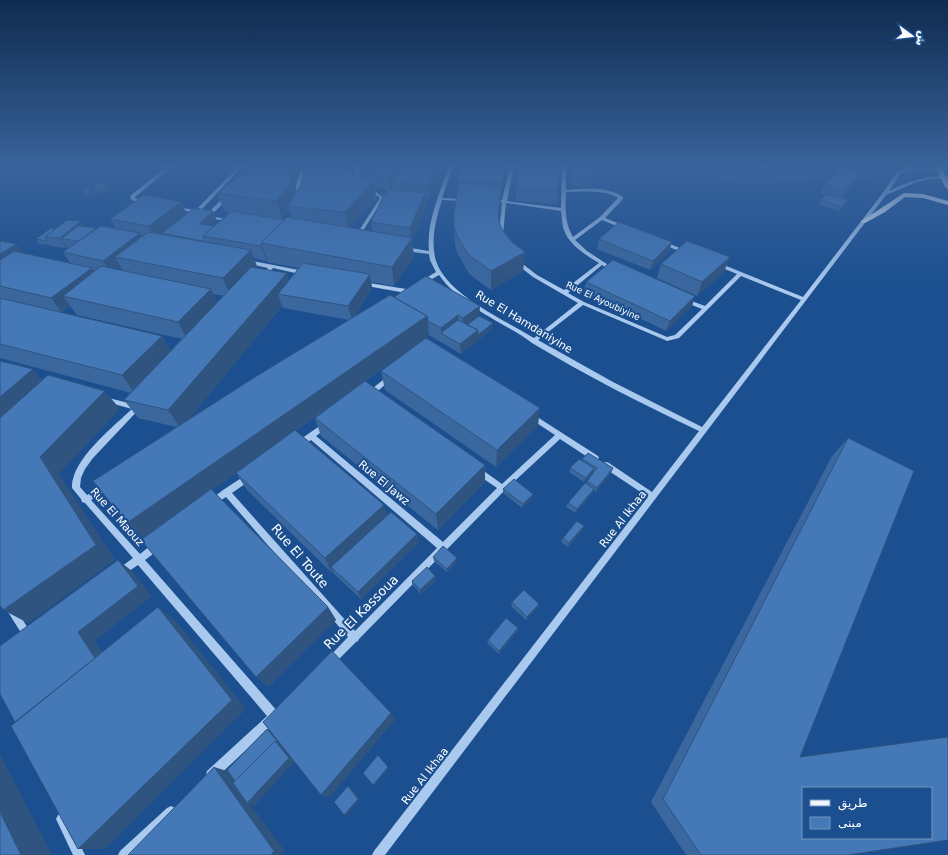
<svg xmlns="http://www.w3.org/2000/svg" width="948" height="855" font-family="'DejaVu Sans',Cairo,sans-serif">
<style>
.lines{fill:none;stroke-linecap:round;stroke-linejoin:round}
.minor{fill:#a9c9ee;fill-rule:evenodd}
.major{fill:#f0f6ff;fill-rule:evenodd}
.wall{fill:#3a679d;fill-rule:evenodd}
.shaded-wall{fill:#305480}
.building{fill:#4478b7;stroke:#305480;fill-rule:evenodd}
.labels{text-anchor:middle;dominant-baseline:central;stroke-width:4;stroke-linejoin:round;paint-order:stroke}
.far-street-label{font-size:9px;fill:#fff;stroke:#1b4f8f}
.street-label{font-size:11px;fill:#fff;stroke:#1b4f8f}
.near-street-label{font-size:13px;fill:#fff;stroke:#1b4f8f}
</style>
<rect width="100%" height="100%" fill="#1b4f8f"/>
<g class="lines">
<path class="minor" d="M168 166 171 167 134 198 147 201V203C141 203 133 202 130 198L131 195Z
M239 166H243L200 211 206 215 225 196H229V198L210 216 233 220V222L206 218 198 214 195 215 193 214 194 213 173 208 175 207 196 210Z
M305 166 308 167C301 177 299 185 303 197L301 198C291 191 298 174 305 166Z
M356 166H360L358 180 359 182 357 183 354 180Z
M449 166H453L442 198 465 199 467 200 465 201 442 200C436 219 430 241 436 261 447 295 505 320 534 338L578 303 533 277 515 263V261H519L537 275 564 290 599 263C586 255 569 245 564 230 562 225 562 217 561 211L506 203 503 234 499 235 502 203 498 201 502 200 510 166H514L507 201 561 208 562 166H566V190C584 189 606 186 623 197V199L605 218 628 227V229H624L602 220 575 240 587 251 616 270 615 271H611L602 265 568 293 584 302 667 337 675 335 702 309 682 301V299H686L705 306 737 274 715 265V263H719L803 297 882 194 897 172 905 169 948 168V170L906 171 900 174 889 191C908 181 927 176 948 176V178L931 179 917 182 886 195 385 855H372L374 851 648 497 603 467 602 465 603 463 606 462 609 463 652 492 699 431C642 404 585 375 532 343 528 340 524 337 519 334 491 317 459 303 439 275L425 283H421V281L436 272 430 260 429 254 405 251 402 249 405 247 429 251C426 222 440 193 449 166ZM566 192C582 192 604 189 618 198L600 217 573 237C565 224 565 208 566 192ZM741 276 801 300 702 427 613 382 538 340 583 305 665 340 667 341 679 338Z
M366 187H370L384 198 359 237 357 238 355 237 380 198 366 189Z
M661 242H665L690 252 685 253 661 244Z
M247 260 304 271 307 273 304 275 273 268 264 278 262 279 259 277 268 268 245 263V261Z
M363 282 406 289 409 291 406 293 361 285 360 284Z
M388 376H392L393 378 372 396H368L367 394 368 392Z
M103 397H105L136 405 140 402 143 405 93 458 85 469 81 478 80 487 87 495 105 483 108 482 111 483 112 485 111 487 91 500 140 554 155 542 158 541 161 542 162 545 161 548 145 560 278 712 279 716 275 723 215 779 211 780 207 779 206 775 207 771 267 716 138 565 120 577 117 576 116 573 117 570 133 558 85 503 82 502 81 499 72 488C72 485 72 481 73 479 79 454 114 426 132 409L103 401 102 399Z
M531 413 598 456 599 458 598 460H592L560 439 505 490 359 639 358 641 356 642 333 665 330 667 327 665 325 662 327 659 348 637 226 497 212 506 209 505 208 503 209 501 223 490 246 475 249 474 252 475 253 477 252 479 232 493 355 631 437 548 311 440 298 448 295 447 294 445 295 443 324 423H328L329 425 328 427 316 436 443 542 497 488 475 473 474 471 475 469 478 468 481 469 502 484 555 435 529 418 528 416Z
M11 605 14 606 31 633 33 636 31 639 28 641 25 639 8 612 7 609 8 606Z
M171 806 175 808 177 812 175 816 133 855H118L120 851 167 808Z
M62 813 66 815 85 855H73L56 819 58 815Z"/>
<path class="major" d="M906 166H912L907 171H903L902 170Z
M935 166H941L948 181V189L945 187Z
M904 193 923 194 948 201V205L923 198 905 197 885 212 865 223 860 222Z"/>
</g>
<path class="wall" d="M111 166H128L118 172 112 171 109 167Z
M253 166H352L350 172 362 176 361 168 362 166H443L428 199H426V207L412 240 414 257 394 286 371 282 372 288 354 317 394 297 479 316 493 323V328L461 354 429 335 365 381 485 465V482L438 530 321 436 315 418 360 385 295 431 384 505 387 516 419 542 361 599 335 575 333 572 332 573 247 490 236 473 212 490 328 607 336 620 268 687 144 538 176 427 138 418 124 400 131 393 0 358V298L162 336 171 351 182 339 77 315 70 306 62 313 0 298V241L22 253 70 263 63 252 68 249 67 247 66 248 51 246V245L39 244 36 239 55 229 81 221 84 227 97 229 116 228 110 219 181 202 187 214 217 221 211 226H214L230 212 224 211 217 193ZM302 168H303L304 180 296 194 295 181ZM392 185 393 190H390ZM375 186 386 190 371 222 372 232 350 228 376 199ZM289 210 291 218 284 220 282 219ZM254 258 266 261 267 260V262L299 268 289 280 257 268ZM121 268 123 271 118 270ZM213 294 224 296 217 302ZM282 306 283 308 349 320 188 420Z
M506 166 501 193V203L499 217V222L503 231 512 242 525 252 523 271 491 290 469 274 458 254 455 245 454 226 457 194V181Z
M571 166H594V168H592L593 178 591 187 573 186V167H571Z
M614 166H633L632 171 615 170Z
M655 166H822L829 173 826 178 819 177V178L808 179 807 182 737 184 734 181H722L718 176V175L714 171 716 167 657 168Z
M859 172 872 174 868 179 858 176 856 181 841 198 844 205 839 211 819 205 821 200 826 195 820 193 825 184Z
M108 184 111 189 105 193 96 192 93 187Z
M92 188 94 193 90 196 85 195 82 191Z
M516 188 558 190 557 204 516 201Z
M599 239 669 252 650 270 597 249Z
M661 264 724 272 697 296 657 278Z
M586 282 695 296 692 306 666 331 584 291Z
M381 371 538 426 496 467 385 390Z
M848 438 800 757 848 855H686L651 802 832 456Z
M582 459 611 473 596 492 593 490 592 494 575 513 566 507 568 503 586 484 587 481 594 472 593 471V473L584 482 569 472 570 468 582 460Z
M503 489 532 498 522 508 503 493Z
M583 530 568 547 561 542 563 538Z
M433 557 457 558V562L447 572 434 561Z
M436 580 421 594 412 584V581Z
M512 602 539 604 538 607 526 620 511 606Z
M518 628V631L499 654 487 643 488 640Z"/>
<path class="shaded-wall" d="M119 166H128L118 172 116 168Z
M290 166H305L302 168 295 181 296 201 288 206 289 210 282 219 276 201Z
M343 166H352L346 186 342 169Z
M394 166H404L392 182V185L389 191 387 177Z
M436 166H443V167L428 199 427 185Z
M504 166H506L501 193V203L497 229 498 211 500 194 501 183Z
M861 172 856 181 839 199 845 190Z
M374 181 376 199 348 230 345 212Z
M108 184 111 189 105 193 102 188Z
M92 188 94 193 90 196 87 191Z
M425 193 426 207 412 240 414 257 394 286 392 267 411 240 410 228Z
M181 202 187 216 162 233 163 235 156 240 149 226Z
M213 211 217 221 203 233 199 224Z
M81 221 87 231 61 239 67 247 66 248 60 238Z
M140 233 147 247 115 257 121 268 112 275 103 261Z
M672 242 669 252 650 270 653 261Z
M16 244 23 253 0 269V254Z
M261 246H262L267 260 266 261Z
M251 250 258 269 231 297 223 278Z
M525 252 523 271 491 290V271Z
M730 257 724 272 697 296 702 282Z
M92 268 101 282 63 296 70 306 62 313 51 298Z
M287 273 293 292 278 294 282 306 181 429 168 410Z
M370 274 372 288 352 320 348 306Z
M211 289 220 308 188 341 178 322Z
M695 296 692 306 666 331 670 321Z
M480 306 479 320 464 332 463 318Z
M458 315 459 329 441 333V328Z
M427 316 429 335 144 539 127 523Z
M493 323V328L461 354 460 344 478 330Z
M162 336 174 355 135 394 122 375Z
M33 369 50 388 0 432V397Z
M105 391 120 409 59 474 115 560 28 623 3 610 40 457Z
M540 408 538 426 496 467 497 450Z
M485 465V482L438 530 436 514Z
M594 468 593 473 584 482 586 478Z
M613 468 611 473 596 492 597 488Z
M594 489 592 494 575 513 577 509Z
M533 494 532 498 522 508 523 504Z
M384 505 388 522 331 567 333 572 332 573 325 558Z
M584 526 583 530 568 547 569 543Z
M417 534 419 542 361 599 358 592Z
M457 558V562L447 572V569Z
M118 560 132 571 152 596 95 641 114 671 39 733 78 632Z
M435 576 436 580 421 594 420 590Z
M539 604 538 607 526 620 527 617Z
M158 607 175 620 246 709 105 849H78Z
M328 607 336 620 268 687 256 677Z
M518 628V631L499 654V651Z
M391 713 395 720 329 798 321 795Z
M267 729 280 742 279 743 281 745 295 761 255 805 250 804 285 851 281 855H271L214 767 227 771 249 801 240 784Z
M0 754 52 855H21L0 812Z
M378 755 389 768 374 786 373 785Z
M348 786 350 787 360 799 346 816 344 815Z"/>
<path class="building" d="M111 166H119L116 168 109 167Z
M253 166H290L291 183 276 201 217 193Z
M302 166H343L342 169 374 181 345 212 288 206 304 180Z
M362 166H394L387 177 361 168Z
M402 166H436L427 185 392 182Z
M461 166H504L501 183 457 181Z
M519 166H559L558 190 516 188Z
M574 166H592L593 178 574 177Z
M725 166H811L813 169 742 171 739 168H727Z
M811 166H813L821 174H810L813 169Z
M815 166H822L829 173H822Z
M841 166 861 172 845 190 825 184Z
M863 166 875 170 871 175 859 171Z
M716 167H721L720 171H719Z
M99 183 108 184 102 188 93 187Z
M459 183 502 186 498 211 499 222 503 231 512 242 525 252 491 271 469 255 457 236 454 226V213Z
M87 188H92L87 191H82Z
M387 189 425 193 410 228 371 222Z
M827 194 847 200 842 207 821 200Z
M144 195 181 202 149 226 110 219Z
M194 208 213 211 199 224 214 226 203 236 204 239 202 241 162 233Z
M232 211 284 220 261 243 262 246H261L203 236Z
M287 217 412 238 392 267 261 243Z
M67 220 81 221 60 238 45 237Z
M619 222 672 242 653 261 599 239Z
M78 226 96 228 79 241 61 239Z
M101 226 140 233 103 261 63 252Z
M51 228 55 229 45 237 47 241 36 239Z
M148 232 251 250 223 278 115 257Z
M0 241 16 244 0 254Z
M687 241 730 257 702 282 661 264Z
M14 251 92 268 51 298 0 286V260Z
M613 260 695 296 670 321 586 282Z
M303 263 370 274 348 306 278 294Z
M101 266 211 289 178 322 63 296Z
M251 267 287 273 168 410 124 400Z
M426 276 480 306 463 318 458 315 441 328 428 321 427 316 394 297Z
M390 295 427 316 127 523 93 481 255 377Z
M0 298 162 336 122 375 0 344Z
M479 316 493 323 478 335V330L467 325Z
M458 320 478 330 460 344 441 333Z
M426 338 540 408 497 450 381 371Z
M0 361 33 369 0 397Z
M48 375 105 391 40 457 96 545 3 610 0 605V418Z
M365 381 485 465 436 514 315 418Z
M295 430 384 505 325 558 236 473Z
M848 438 914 471 800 757 948 737V840L848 855H701L663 799ZM803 788H931V838H803Z
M588 453 613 468 597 488 587 481 597 468 582 459Z
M579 459 594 468 586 478 570 468Z
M514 479 533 494 523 504 503 489Z
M585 483 594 489 577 509 568 503Z
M211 489 328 607 256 677 141 540Z
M391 512 417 534 358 592 331 567Z
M577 521 584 526 569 543 563 538Z
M443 546 457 558 447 569 433 557Z
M118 560 138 586 78 632 95 658 15 722 0 694V646Z
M427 567 435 576 420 590 412 581Z
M524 590 539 604 527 617 512 602Z
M158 607 232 700 78 849 11 726Z
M506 618 518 628 499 651 488 640Z
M332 651 391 713 321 795 263 722Z
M267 729 277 741 275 742V741L235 781 227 770Z
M275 741 289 758 247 803 233 783Z
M378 755 388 767 373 785 363 773Z
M214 767 274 851 271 855H128Z
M348 786 358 799 344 815 334 802Z
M0 812 21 855H0Z"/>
<linearGradient id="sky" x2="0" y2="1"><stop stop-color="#0f2b4f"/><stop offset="0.58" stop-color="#39639b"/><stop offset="1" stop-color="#39639b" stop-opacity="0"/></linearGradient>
<rect width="948" height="286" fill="url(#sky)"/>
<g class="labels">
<g class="far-street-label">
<text transform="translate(603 301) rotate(25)">Rue El Ayoubiyine</text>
</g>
<g class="street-label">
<text transform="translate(524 322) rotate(31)">Rue El Hamdaniyine</text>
<text transform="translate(384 483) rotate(40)">Rue El Jawz</text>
<text transform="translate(117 517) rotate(48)">Rue El Maouz</text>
<text transform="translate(623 519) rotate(-52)">Rue Al Ikhaa</text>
<text transform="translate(425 776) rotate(-52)">Rue Al Ikhaa</text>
</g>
<g class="near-street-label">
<text transform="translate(300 556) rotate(49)">Rue El Toute</text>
<text transform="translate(361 612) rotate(-45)">Rue El Kassoua</text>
</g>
</g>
<rect x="802" y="787" width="130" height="52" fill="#1b4f8f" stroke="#7695bc"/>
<rect x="810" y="800" width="20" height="6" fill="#f0f6ff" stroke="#7695bc"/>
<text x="838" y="807" font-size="12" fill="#ffffff">طريق</text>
<rect x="810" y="817" width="20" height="12" fill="#4478b7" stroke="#7695bc"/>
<text x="838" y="827" font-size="12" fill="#ffffff">مبنى</text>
<g transform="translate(912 36) rotate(105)" stroke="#1b4f8f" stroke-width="3" paint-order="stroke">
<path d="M0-3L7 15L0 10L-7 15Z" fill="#ffffff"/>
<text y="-6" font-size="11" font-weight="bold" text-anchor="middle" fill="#ffffff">ش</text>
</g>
</svg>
